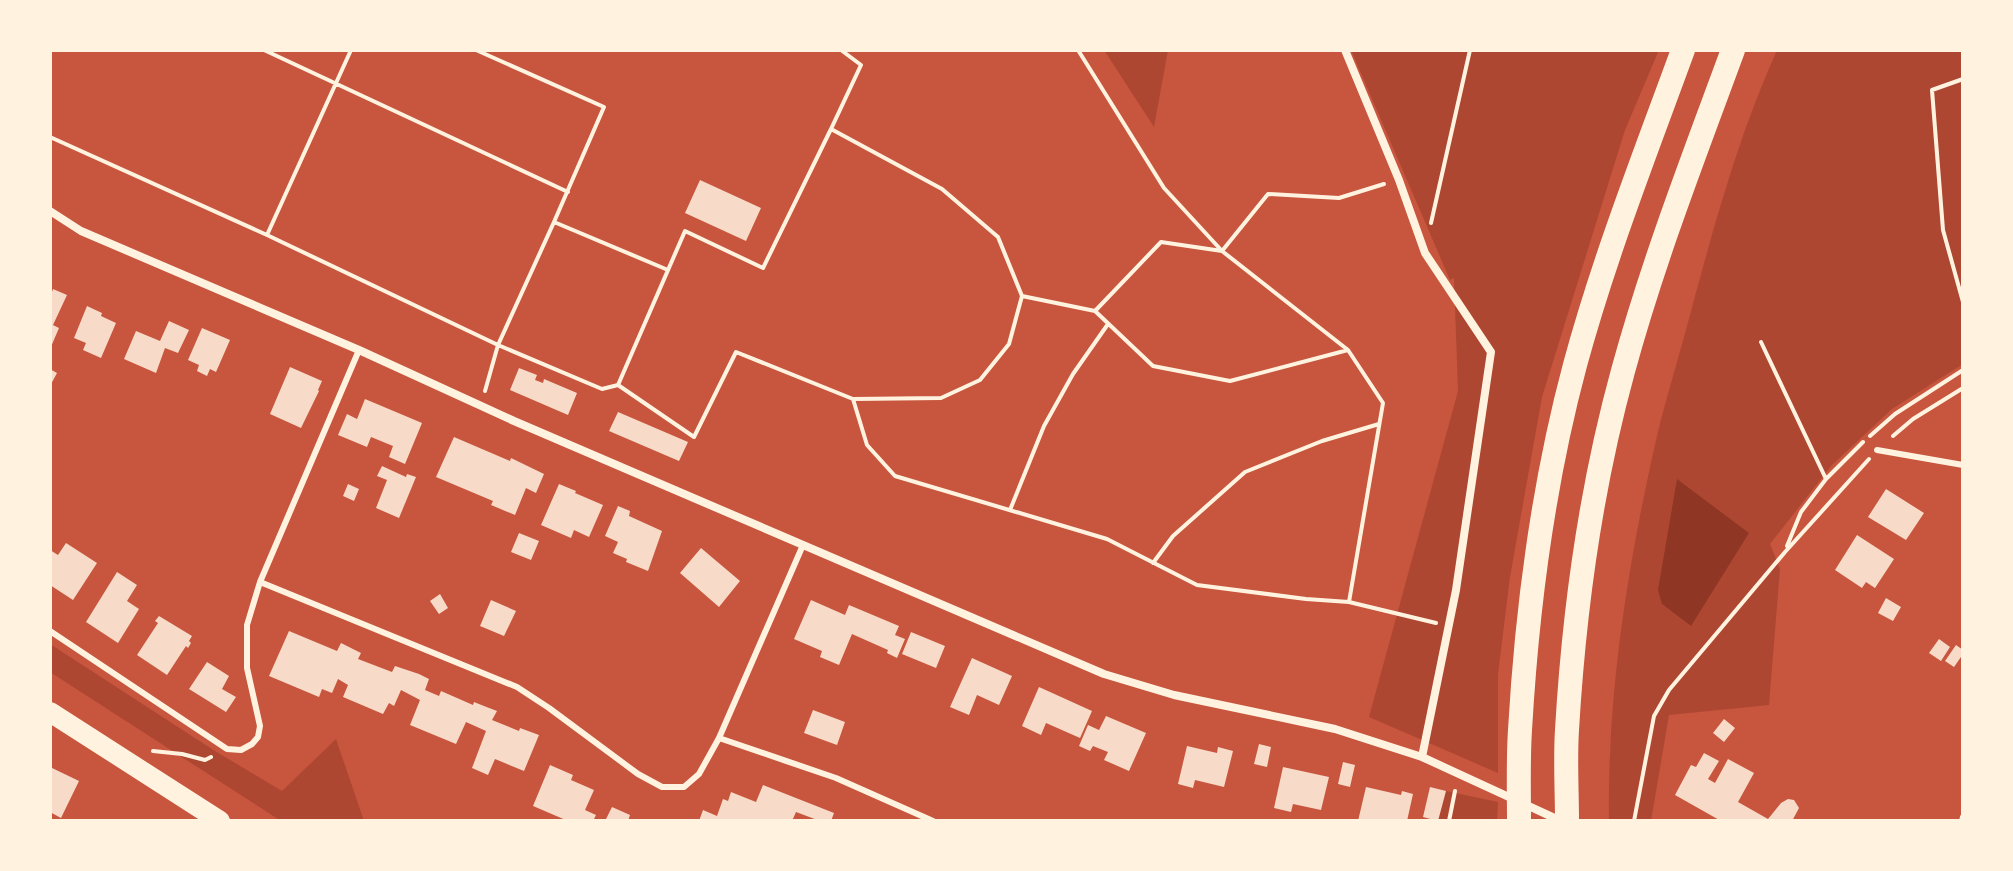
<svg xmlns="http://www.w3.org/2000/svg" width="2013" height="871" font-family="Roboto,sans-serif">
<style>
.green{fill:#ae4732}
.water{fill:#8f3625}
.building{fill:#f7dbc8}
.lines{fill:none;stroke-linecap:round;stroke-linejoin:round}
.path{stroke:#fff3e0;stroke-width:4}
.service{stroke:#fff3e0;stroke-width:6}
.minor{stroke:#fff3e0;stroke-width:8}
.primary{stroke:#fff3e0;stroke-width:20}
.motorway{stroke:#fff3e0;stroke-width:24}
</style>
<rect width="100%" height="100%" fill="#c8553d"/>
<path class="green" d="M1104 50H1168L1154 127Z
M1351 50H1659L1625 130 1542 397 1510 577 1498 674V773L1369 717 1458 391 1454 278 1450 280Z
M1777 50H1963V364L1892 409 1832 465 1770 544 1780 569 1769 705 1669 715 1651 821H1609C1607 696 1627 570 1654 449 1663 408 1676 367 1687 326 1712 233 1737 139 1777 50Z
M50 644 215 751 282 791 336 739 364 821H281L50 672Z
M1446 791 1498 802 1497 821H1436Z"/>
<path class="water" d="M1677 479 1749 533 1691 626 1662 604 1658 590Z"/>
<path class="building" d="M700 180 761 208 746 241 685 213Z
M53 289 67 295 53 325 59 328 50 349V291L52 292Z
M87 306 102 313 101 316 116 323 101 358 83 350 86 343 74 338Z
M169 321 189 330 178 353 165 348 156 373 124 359 136 331 160 341Z
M202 328 230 340 216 372 210 369 207 376 197 371 199 365 188 360Z
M290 367 322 381 318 390 319 391 301 428 270 414Z
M519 368 537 375 535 380 543 383 544 379 577 393 568 415 510 390Z
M50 369 57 373 50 386Z
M365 399 422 423 405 464 389 457 393 446 371 437 367 447 338 435 347 414 357 419Z
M618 412 688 442 679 461 609 431Z
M454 437 510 461 511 458 544 474 536 493 526 488 515 515 491 505 493 501 436 477Z
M382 466 406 477 407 474 416 477 399 518 376 508 387 480 377 476Z
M348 484 359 489 354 501 343 496Z
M559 484 576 491 575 493 603 505 589 537 574 530 571 538 541 525Z
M1886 489 1924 513 1906 540 1868 517Z
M618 506 630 511 629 516 662 531 648 571 626 562 627 559 613 553 618 542 605 536Z
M519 533 539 541 531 560 511 552Z
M1857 535 1894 559 1875 588 1866 582 1862 588 1835 570Z
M66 543 97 563 73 600 50 585V550L58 555Z
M701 548 740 581 719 607 680 573Z
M117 572 137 585 127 601 139 609 118 643 86 622Z
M440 594 448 608 439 614 430 601Z
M1886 598 1901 607 1893 621 1878 613Z
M491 600 516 611 504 636 480 626Z
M811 600 845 615 849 605 899 626 895 635 905 639 897 658 887 653 888 650 852 634 839 665 820 657 822 651 794 639Z
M159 616 192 636 189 641 191 643 188 648 186 646 167 675 137 655 158 623 155 621Z
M289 631 337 651 341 643 361 653 358 659 392 672 395 666 419 674 429 679 425 690 439 696 441 691 473 705 474 702 484 706 497 711 492 720 519 731 520 728 539 735 524 771 495 759 488 775 472 768 486 731 466 722 456 744 410 725 420 700 401 690 394 706 389 703 383 714 343 697 348 685 338 679 332 693 322 689 319 697 269 676Z
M911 632 945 646 936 668 902 654Z
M1939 639 1950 647 1941 661 1929 653Z
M1956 645 1963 650V654L1954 667 1945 661Z
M972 658 1012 676 999 705 977 695 969 715 950 707Z
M207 662 229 676 222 689 236 697 226 712 189 689Z
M1039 687 1092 711 1080 738 1046 723 1041 735 1022 726Z
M813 710 845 722 837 745 804 733Z
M1106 716 1146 733 1129 771 1104 760 1108 752 1093 746 1090 751 1079 746 1088 725 1099 730Z
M1724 719 1735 728 1724 742 1713 733Z
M1259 744 1271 747 1267 767 1254 764Z
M1187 746 1217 753 1218 747 1233 751 1224 787 1195 780 1193 788 1178 784Z
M1704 753 1719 761 1708 779 1715 783 1728 759 1754 773 1738 802 1768 819 1781 803 1788 799 1794 800 1799 808 1792 821H1721L1675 795 1691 765 1696 767Z
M1343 762 1355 765 1350 787 1338 784Z
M550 765 573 775 571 780 594 790 585 810 596 815 593 821H568L533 806Z
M50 767 79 781 61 818 50 812Z
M1283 767 1329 777 1321 810 1293 804 1291 812 1274 808Z
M763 785 834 813 831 821H820L796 812 792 821H730L724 819 723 821H699L703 810 717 816 723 799 728 801 731 792 756 802Z
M1366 787 1401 795 1402 791 1413 794 1407 821H1358Z
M1430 787 1446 791 1438 821 1423 817Z
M612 807 630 815 628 821H605Z"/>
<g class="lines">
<path class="path" d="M264 50 568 192
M476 50 604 107 554 222 498 345 602 389 618 385 694 437 736 352 853 399 867 445 895 476 1107 539 1197 585 1306 599 1349 602 1383 403 1348 350 1222 251 1164 188 1078 50
M841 50 861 65 831 129 942 189 998 237 1022 296 1009 344 980 380 941 398 853 399
M1963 79 1932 90 1943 230 1963 302
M50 137 267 235 498 345 485 391
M554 222 668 270
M1431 223 1470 50
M267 235 351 50
M1022 296 1095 311 1153 366 1230 381 1348 350
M1095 311 1161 242 1222 251 1268 194 1339 198 1384 184
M1761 342 1826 479
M618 385 685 231 763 268 831 129
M1870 436 1895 414 1963 370
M1893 436 1913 419 1963 388
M1010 510 1044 426 1073 374 1108 324
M1787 546 1801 512 1826 479 1863 442
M1153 563 1173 536 1245 472 1322 441 1379 424
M1349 602 1436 623
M153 751 182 754 205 760 211 757
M1449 821 1455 791
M1634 821 1654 716 1669 690 1785 552 1869 459"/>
<path class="service" d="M1877 450 1963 465
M260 582 517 687 549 708 638 774 662 787H684L699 774 719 738 803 545
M50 631 227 749 241 750 252 744 258 737 260 726 247 668V625L260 582 359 350
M719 738 836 778 933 821
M1962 821 1963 817"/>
<path class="minor" d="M1345 50 1399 180 1425 253 1491 352 1456 590 1422 757
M50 211 81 231 359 350 514 421 1104 674 1174 695 1335 729 1422 757 1561 821"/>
<path class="primary" d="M50 712 220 821"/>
<path class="motorway" d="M1519 821C1519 791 1518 760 1520 730 1527 608 1543 484 1575 365 1604 258 1645 154 1683 50
M1567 821C1567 791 1565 760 1567 730 1574 610 1591 487 1623 371 1653 261 1694 156 1733 50"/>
</g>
<rect width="2013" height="871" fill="none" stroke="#fff3e0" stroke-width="104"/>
</svg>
